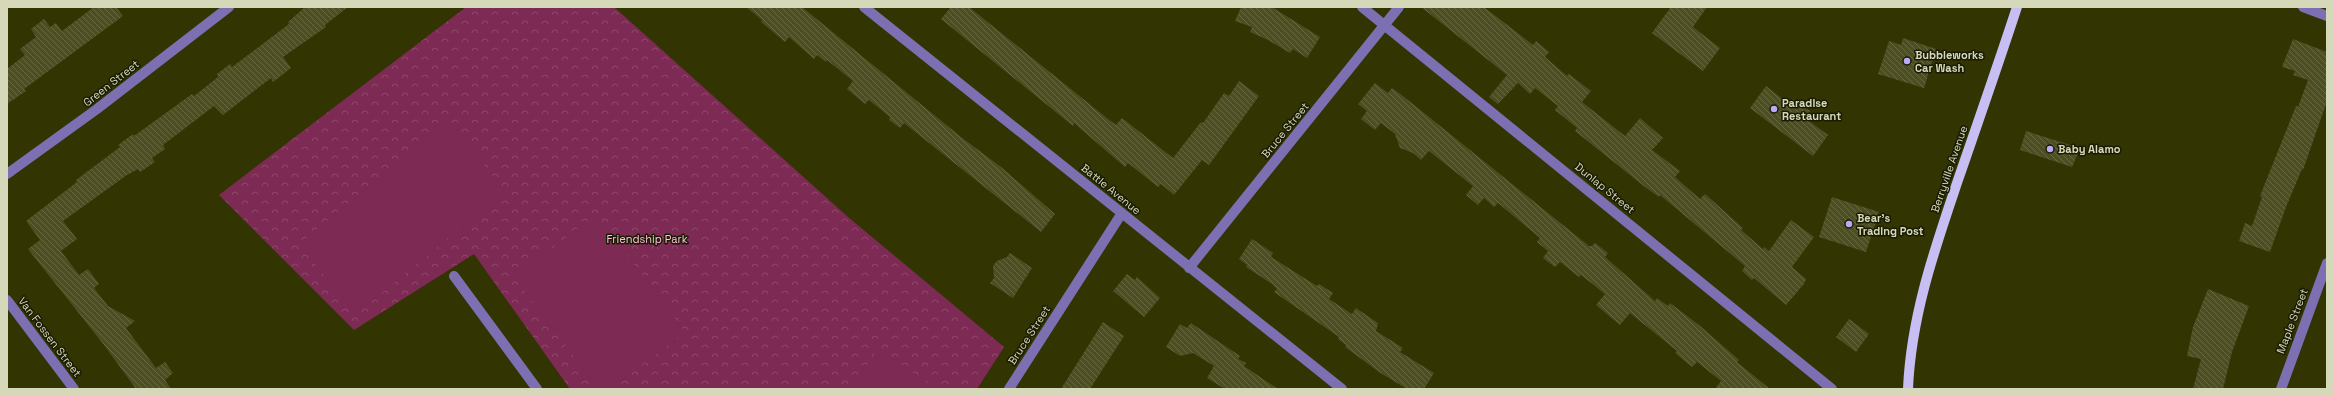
<svg xmlns="http://www.w3.org/2000/svg" width="2334" height="396" font-family="'Space Grotesk',sans-serif">
<style>
.park{fill:url(#park-crowns)}
.pitch{fill:#7d2a54}
.building{fill:url(#building-back-hatch)}
.lines{fill:none;stroke-linecap:round;stroke-linejoin:round}
.minor{stroke:#7d70b2;stroke-width:10}
.major{stroke:#c7bef4;stroke-width:10}
.poi-dot{fill:#b9abf7;stroke:#1a1b03;stroke-width:1.5}
.labels{text-anchor:middle;dominant-baseline:central;stroke-width:3;stroke-linejoin:round;paint-order:stroke}
.poi-label{font-size:11px;font-weight:bold;fill:#d5d9b9;stroke:#1a1b03;text-anchor:start}
.street-label{font-size:11px;fill:#d5d9b9;stroke:#1a1b03}
.park-label{font-size:11px;fill:#ffc2db;stroke:#1a1b03}
</style>
<defs>
<pattern id="park-crowns" width="20" height="18" patternUnits="userSpaceOnUse"><rect width="20" height="18" fill="#7d2a54"/><path d="M2 6a3 3 0 1 1 6 0M12 15a3 3 0 1 1 6 0" fill="none" stroke="#8f486a"/></pattern>
<pattern id="building-back-hatch" width="6" height="6" patternUnits="userSpaceOnUse"><rect width="6" height="6" fill="#4d4f23"/><path d="M-1 5l2 2M0 0l6 6M5-1l2 2" fill="none" stroke="#666841"/></pattern>
</defs>
<rect width="100%" height="100%" fill="#323402"/>
<path class="park" d="M466 7H614L848 217 1004 347 977 389H570L474 254 354 330 219 195Z"/>
<path class="pitch" d="M448 121 505 191 356 314 299 244Z
M596 215 685 332 610 389H599L514 277Z
M878 349 937 389H861L854 385Z"/>
<path class="building" d="M94 7H116L123 16 24 89 26 91 7 104V69L25 55 20 49 36 37 31 29 44 19 50 27 56 23 62 31Z
M305 7H348L325 25 326 27 283 57 291 68 273 82 271 78 223 115 214 106 163 145 165 149 152 158 155 162 140 172 138 169 127 175 63 221 77 239 61 251 79 275 88 269 99 284 94 288 108 306 135 321 126 328 156 368 165 362 173 373 165 380 171 389H136L104 345 28 249 40 240 26 221 77 182 76 180 120 147 118 145 133 134 134 136 192 94 194 96 218 77 217 74 230 64 232 67 289 24 288 22Z
M746 7H802L961 137 1001 167 1055 214 1041 232 904 123 900 128 889 120 890 117 869 100 865 104 847 89 853 81 827 60 826 62 817 55 814 59 789 37 785 42 761 22 762 20Z
M951 7H969L1108 119 1116 125 1122 118 1173 158 1201 122 1203 123 1224 93 1229 96 1239 81 1259 96 1209 165 1202 160 1174 195 1161 184 1158 187 1128 163 1125 167 1074 123 1073 126 941 19Z
M1241 7H1270L1275 9 1320 37 1307 58 1293 49 1290 53 1268 40 1250 32 1252 27 1235 21Z
M1421 7H1484L1533 45 1536 41 1549 52 1545 57 1567 76 1569 74 1591 91 1582 102 1625 136 1640 118 1663 138 1652 150 1680 171 1675 177 1700 199 1705 194 1743 228 1741 230 1763 249 1764 247 1769 251 1791 220 1814 237 1792 267 1806 279 1804 284 1786 305 1754 278 1752 280 1742 271 1745 266 1660 195 1659 197 1645 187 1575 131 1577 128 1555 110 1558 106 1535 88 1530 94 1518 83 1498 104 1489 97 1507 75Z
M1671 7H1707L1693 27 1720 48 1703 71 1652 33Z
M1903 38 1936 49 1924 88 1878 74 1889 41 1901 45Z
M2293 39 2327 52V101L2303 170 2302 169 2286 207 2270 252 2239 241 2245 223 2252 226 2262 197 2260 196 2296 106 2298 107 2308 80 2293 75 2295 71 2282 67Z
M1375 83 1388 93 1392 88 1403 96 1589 246H1592L1595 243 1608 253 1605 257 1655 301 1657 298 1668 306 1670 303 1699 325 1739 360 1737 362 1770 389H1715L1721 381 1697 362 1692 367 1675 353 1677 351 1630 313 1620 325 1596 305 1605 294 1581 275 1579 277 1560 262 1555 267 1543 258 1548 251 1537 242 1540 238 1498 203 1494 207 1484 198 1478 205 1466 195 1473 186 1429 151 1421 160 1413 153 1400 148 1395 134 1381 123 1375 130 1361 119 1367 111 1358 104Z
M1766 86 1789 104 1793 99 1810 111 1805 118 1828 135 1813 156 1750 108Z
M2026 131 2080 148 2072 167 2020 150Z
M1832 197 1879 212 1866 252 1819 237Z
M1252 239 1273 253 1271 257 1317 286 1319 284 1333 293 1329 299 1352 314 1356 308 1378 323 1376 331 1403 348 1400 352 1434 373 1424 389H1407L1379 372 1345 347 1346 345 1338 339 1339 337 1274 292 1277 289 1272 284 1246 267 1247 265 1239 259Z
M1010 253 1032 268 1013 298 990 283 994 278 993 266 997 261 1007 257Z
M1127 274 1135 280 1137 277 1160 298 1144 317 1113 291Z
M2208 289 2249 306 2232 352 2223 389H2193L2201 359 2187 356 2193 327Z
M1849 319 1869 334 1856 352 1836 337Z
M1103 322 1124 336 1090 389H1061Z
M1191 323 1240 356 1238 359 1246 363 1244 366 1278 389H1225L1207 378 1214 366 1193 353 1180 356 1166 347 1180 324 1187 328Z"/>
<g class="lines">
<path class="minor" d="M864 7 1342 389
M1362 7 1832 389
M2303 7 2327 16
M7 174 97 109 229 7
M1189 268 1399 7
M454 276 537 389
M7 300 74 389
M1009 389 1122 213
M2281 389 2327 263"/>
<path class="major" d="M1908 389C1911 316 1935 248 1958 180 1978 122 1998 65 2017 7"/>
</g>
<g class="poi-dot">
<circle cx="1907" cy="61" r="4"/>
<circle cx="1774" cy="109" r="4"/>
<circle cx="2050" cy="149" r="4"/>
<circle cx="1849" cy="224" r="4"/>
</g>
<g class="labels">
<g class="poi-label">
<text x="1915" y="55">Bubbleworks<tspan x="1915" dy="13">Car Wash</tspan></text>
<text x="1782" y="103">Paradise<tspan x="1782" dy="13">Restaurant</tspan></text>
<text x="2058" y="149">Baby Alamo</text>
<text x="1857" y="218">Bear's<tspan x="1857" dy="13">Trading Post</tspan></text>
</g>
<g class="street-label">
<text transform="translate(111 83) rotate(-38)">Green Street</text>
<text transform="translate(1285 130) rotate(-51)">Bruce Street</text>
<text transform="translate(1949 169) rotate(-71)">Berryville Avenue</text>
<text transform="translate(1605 188) rotate(39)">Dunlap Street</text>
<text transform="translate(1111 189) rotate(39)">Battle Avenue</text>
<text transform="translate(2292 321) rotate(-69)">Maple Street</text>
<text transform="translate(1029 335) rotate(-57)">Bruce Street</text>
<text transform="translate(50 337) rotate(53)">Van Fossen Street</text>
</g>
<g class="park-label">
<text x="647" y="239">Friendship Park</text>
</g>
</g>
<rect width="2334" height="396" fill="none" stroke="#d5d9b9" stroke-width="16"/>
</svg>
